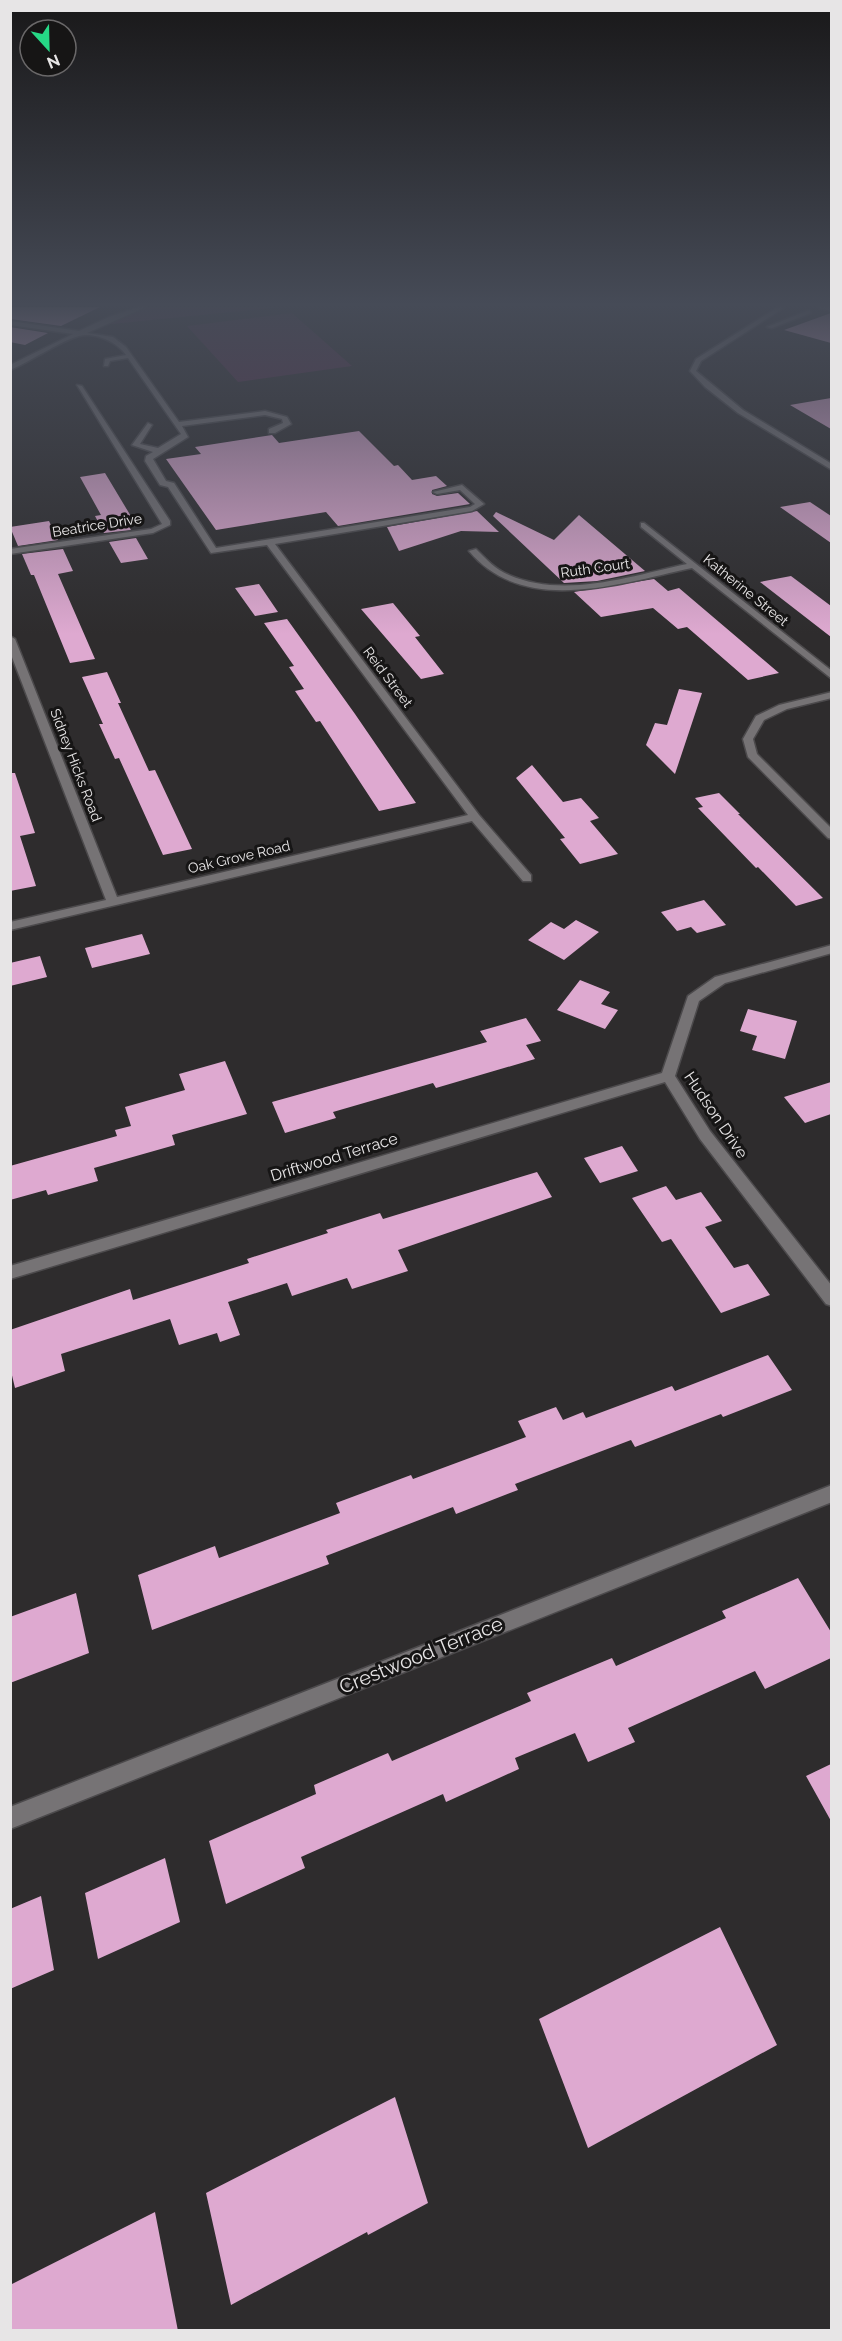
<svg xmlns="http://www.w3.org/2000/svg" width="842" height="2341" font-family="Raleway,sans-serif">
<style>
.green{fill:#572f4d}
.building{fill:#dea9d0}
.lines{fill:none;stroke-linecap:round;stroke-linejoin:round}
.minor-casing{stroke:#4c4a4c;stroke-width:3}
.minor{fill:#767375;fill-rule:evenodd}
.labels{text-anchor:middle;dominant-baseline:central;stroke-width:6;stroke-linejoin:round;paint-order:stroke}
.far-street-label{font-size:14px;fill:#e7e5e6;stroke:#161515}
.street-label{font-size:16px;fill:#e7e5e6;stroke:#161515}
.near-street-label{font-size:20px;fill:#e7e5e6;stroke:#161515}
</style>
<rect width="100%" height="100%" fill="#2e2c2d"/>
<path class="green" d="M148 307H281L112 324V322Z
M292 313 352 366 238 382 187 326Z"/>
<path class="building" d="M10 307H100L61 326 10 319Z
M831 313V343L784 330Z
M10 327 48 333 25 345 10 342Z
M831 398V429L790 405Z
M359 431 394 466 398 465 412 480 436 476 447 486 432 490V494L437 496 458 493 470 504 338 526 326 512 216 530 166 459 201 454 195 447 272 435 279 443Z
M105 473 132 518 125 519 131 530 104 533 95 516 101 515 80 477Z
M810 502 831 516V543L780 507Z
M477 511 499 532 461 531 399 551 387 527Z
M496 512 554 540 579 515 645 571 597 581 564 583 493 516Z
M49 521 58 540 18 546 10 527Z
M136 538 148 559 121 563 109 542Z
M63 549 73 571 58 574 95 659 70 663 34 575H31L22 554Z
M791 576 831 606V637L760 582Z
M654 579 668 591 679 588 779 673 748 680 687 627 678 629 653 608 601 617 574 592Z
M259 584 278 612 255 616 235 588Z
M393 603 420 636 415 637 444 674 421 679 361 609Z
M287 619 355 714 416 803 379 811 320 721 316 722 295 691 304 689 289 667 294 666 264 623Z
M107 672 121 703H118L149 771 155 770 192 849 163 855 119 758 115 759 99 724H103L82 677Z
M679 689 702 693 675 774 646 745 655 723 667 725Z
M532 765 563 802 581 798 599 818 590 821 618 854 580 864 560 839 565 838 516 778Z
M10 773H15L35 833 20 836 36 886 10 891Z
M719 793 740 814H738L823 898 796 906 758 867 756 868 698 808 703 807 695 798Z
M704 900 726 925 697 933 691 927 677 931 661 912Z
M576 920 599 932 564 960 528 940 551 922 564 929Z
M142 934 150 954 92 968 85 948Z
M40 956 47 977 10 986V963Z
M580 980 610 992 601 1004 618 1010 605 1029 557 1010Z
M748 1009 797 1021 785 1059 752 1050 757 1036 740 1031Z
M526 1018 541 1041 526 1045 535 1059 436 1088 433 1083 333 1112 336 1118 285 1133 272 1102 487 1042 480 1031Z
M225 1061 247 1114 172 1135 175 1145 94 1168 98 1181 48 1195 46 1190 10 1200V1166L117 1136 115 1130 131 1126 125 1107 185 1090 179 1074Z
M831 1082V1114L805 1123 784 1097Z
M622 1146 638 1171 600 1183 584 1158Z
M537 1172 552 1197 398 1250 408 1271 352 1289 347 1278 292 1296 287 1283 228 1302 240 1335 220 1342 217 1333 179 1345 170 1319 61 1354 65 1371 15 1388 10 1367V1330L130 1289 133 1300 249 1263 247 1259 328 1233 326 1230 380 1213 383 1219Z
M666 1186 676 1200 701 1192 722 1221 705 1227 734 1268 748 1264 770 1295 721 1313 671 1239 662 1242 632 1198Z
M768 1355 792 1390 723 1417 721 1414 635 1447 631 1440 515 1484 518 1490 456 1514 453 1507 326 1556 329 1564 152 1630 138 1575 215 1546 219 1558 340 1513 336 1503 411 1475 413 1479 526 1437 518 1421 556 1407 563 1420 583 1412 586 1418 672 1386 675 1391Z
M798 1578 831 1632V1658L765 1689 755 1671 628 1728 635 1742 588 1762 575 1733 515 1758 519 1769 446 1802 443 1794 301 1857 305 1868 226 1904 209 1841 316 1794 314 1785 388 1753 392 1761 531 1701 527 1693 612 1658 616 1666 726 1618 722 1611Z
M76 1593 89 1653 10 1683V1617Z
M831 1764V1821L806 1776Z
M165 1858 180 1922 98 1959 85 1893Z
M41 1896 54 1970 10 1989V1909Z
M720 1927 777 2045 588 2148 539 2019Z
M395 2097 428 2203 368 2235 367 2232 231 2305 206 2193Z
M155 2212 178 2331H10V2285Z"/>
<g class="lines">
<defs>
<path id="minor" d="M138 307H146L87 333 113 337 126 347 179 422 265 411 287 417 291 424 275 433H269V429L283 423 282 419 265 415 182 426 188 437 153 459 166 481 174 483 216 548 470 507 475 504 460 490 437 494 433 492 462 485 484 504 472 511 275 544 479 815 531 875V881H523L472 821 10 930V922L106 900 10 652V636L15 639 117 897 468 815 267 545 211 553 168 487 160 485 145 461 146 456 153 452 132 445 148 423 152 425 140 444 158 448 181 434 128 358 110 361 108 366H104L105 359 126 355C117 342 95 332 79 336 58 342 32 361 10 370V365L73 334 10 325V321L79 331 109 317Z
M778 307H785L701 361 696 371 743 410 832 464V470L738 413 705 387 690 371 696 359Z
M819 307H832V311L820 308Z
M809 310 811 313 772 328 767 327Z
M77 385 82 386 170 521V525L153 533 10 554V549L151 529 162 524Z
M644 523 832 671V679L692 568C621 583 524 617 469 551L476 549C486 559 496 570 509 575 564 599 631 576 687 564L641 527V523Z
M832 692V698L787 709 764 720 753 739 757 754 832 829V839L828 838 748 757 743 739 756 716 779 705Z
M832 945V953L725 983 699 1001 675 1076 710 1131 832 1286V1306L826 1304 700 1139 665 1082 10 1279V1266L662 1073 688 996 715 977Z
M832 1485V1502L10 1829V1807Z"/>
</defs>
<use href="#minor" class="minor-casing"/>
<use href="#minor" class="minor"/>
</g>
<linearGradient id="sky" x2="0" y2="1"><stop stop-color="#191819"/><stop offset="0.48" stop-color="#464b57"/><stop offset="1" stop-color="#464b57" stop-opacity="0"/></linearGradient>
<rect width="842" height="634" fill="url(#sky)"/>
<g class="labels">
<g class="far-street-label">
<text transform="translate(97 525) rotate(-9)">Beatrice Drive</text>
<text transform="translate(595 568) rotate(-8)">Ruth Court</text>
<text transform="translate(746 590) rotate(39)">Katherine Street</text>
<text transform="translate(388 677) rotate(53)">Reid Street</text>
<text transform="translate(76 765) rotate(69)">Sidney Hicks Road</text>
<text transform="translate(239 857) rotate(-13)">Oak Grove Road</text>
</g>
<g class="street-label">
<text transform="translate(716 1115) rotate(56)">Hudson Drive</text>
<text transform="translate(334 1157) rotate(-17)">Driftwood Terrace</text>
</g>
<g class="near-street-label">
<text transform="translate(421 1655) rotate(-22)">Crestwood Terrace</text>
</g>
</g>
<rect width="842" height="2341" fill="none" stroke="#e7e5e6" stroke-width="24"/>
<g transform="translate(48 48) rotate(158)"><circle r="28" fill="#161515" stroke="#6a6869" stroke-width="1.5"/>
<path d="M0-4.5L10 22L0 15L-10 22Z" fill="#26d886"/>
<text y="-9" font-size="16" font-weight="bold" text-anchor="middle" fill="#e7e5e6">N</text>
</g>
</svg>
